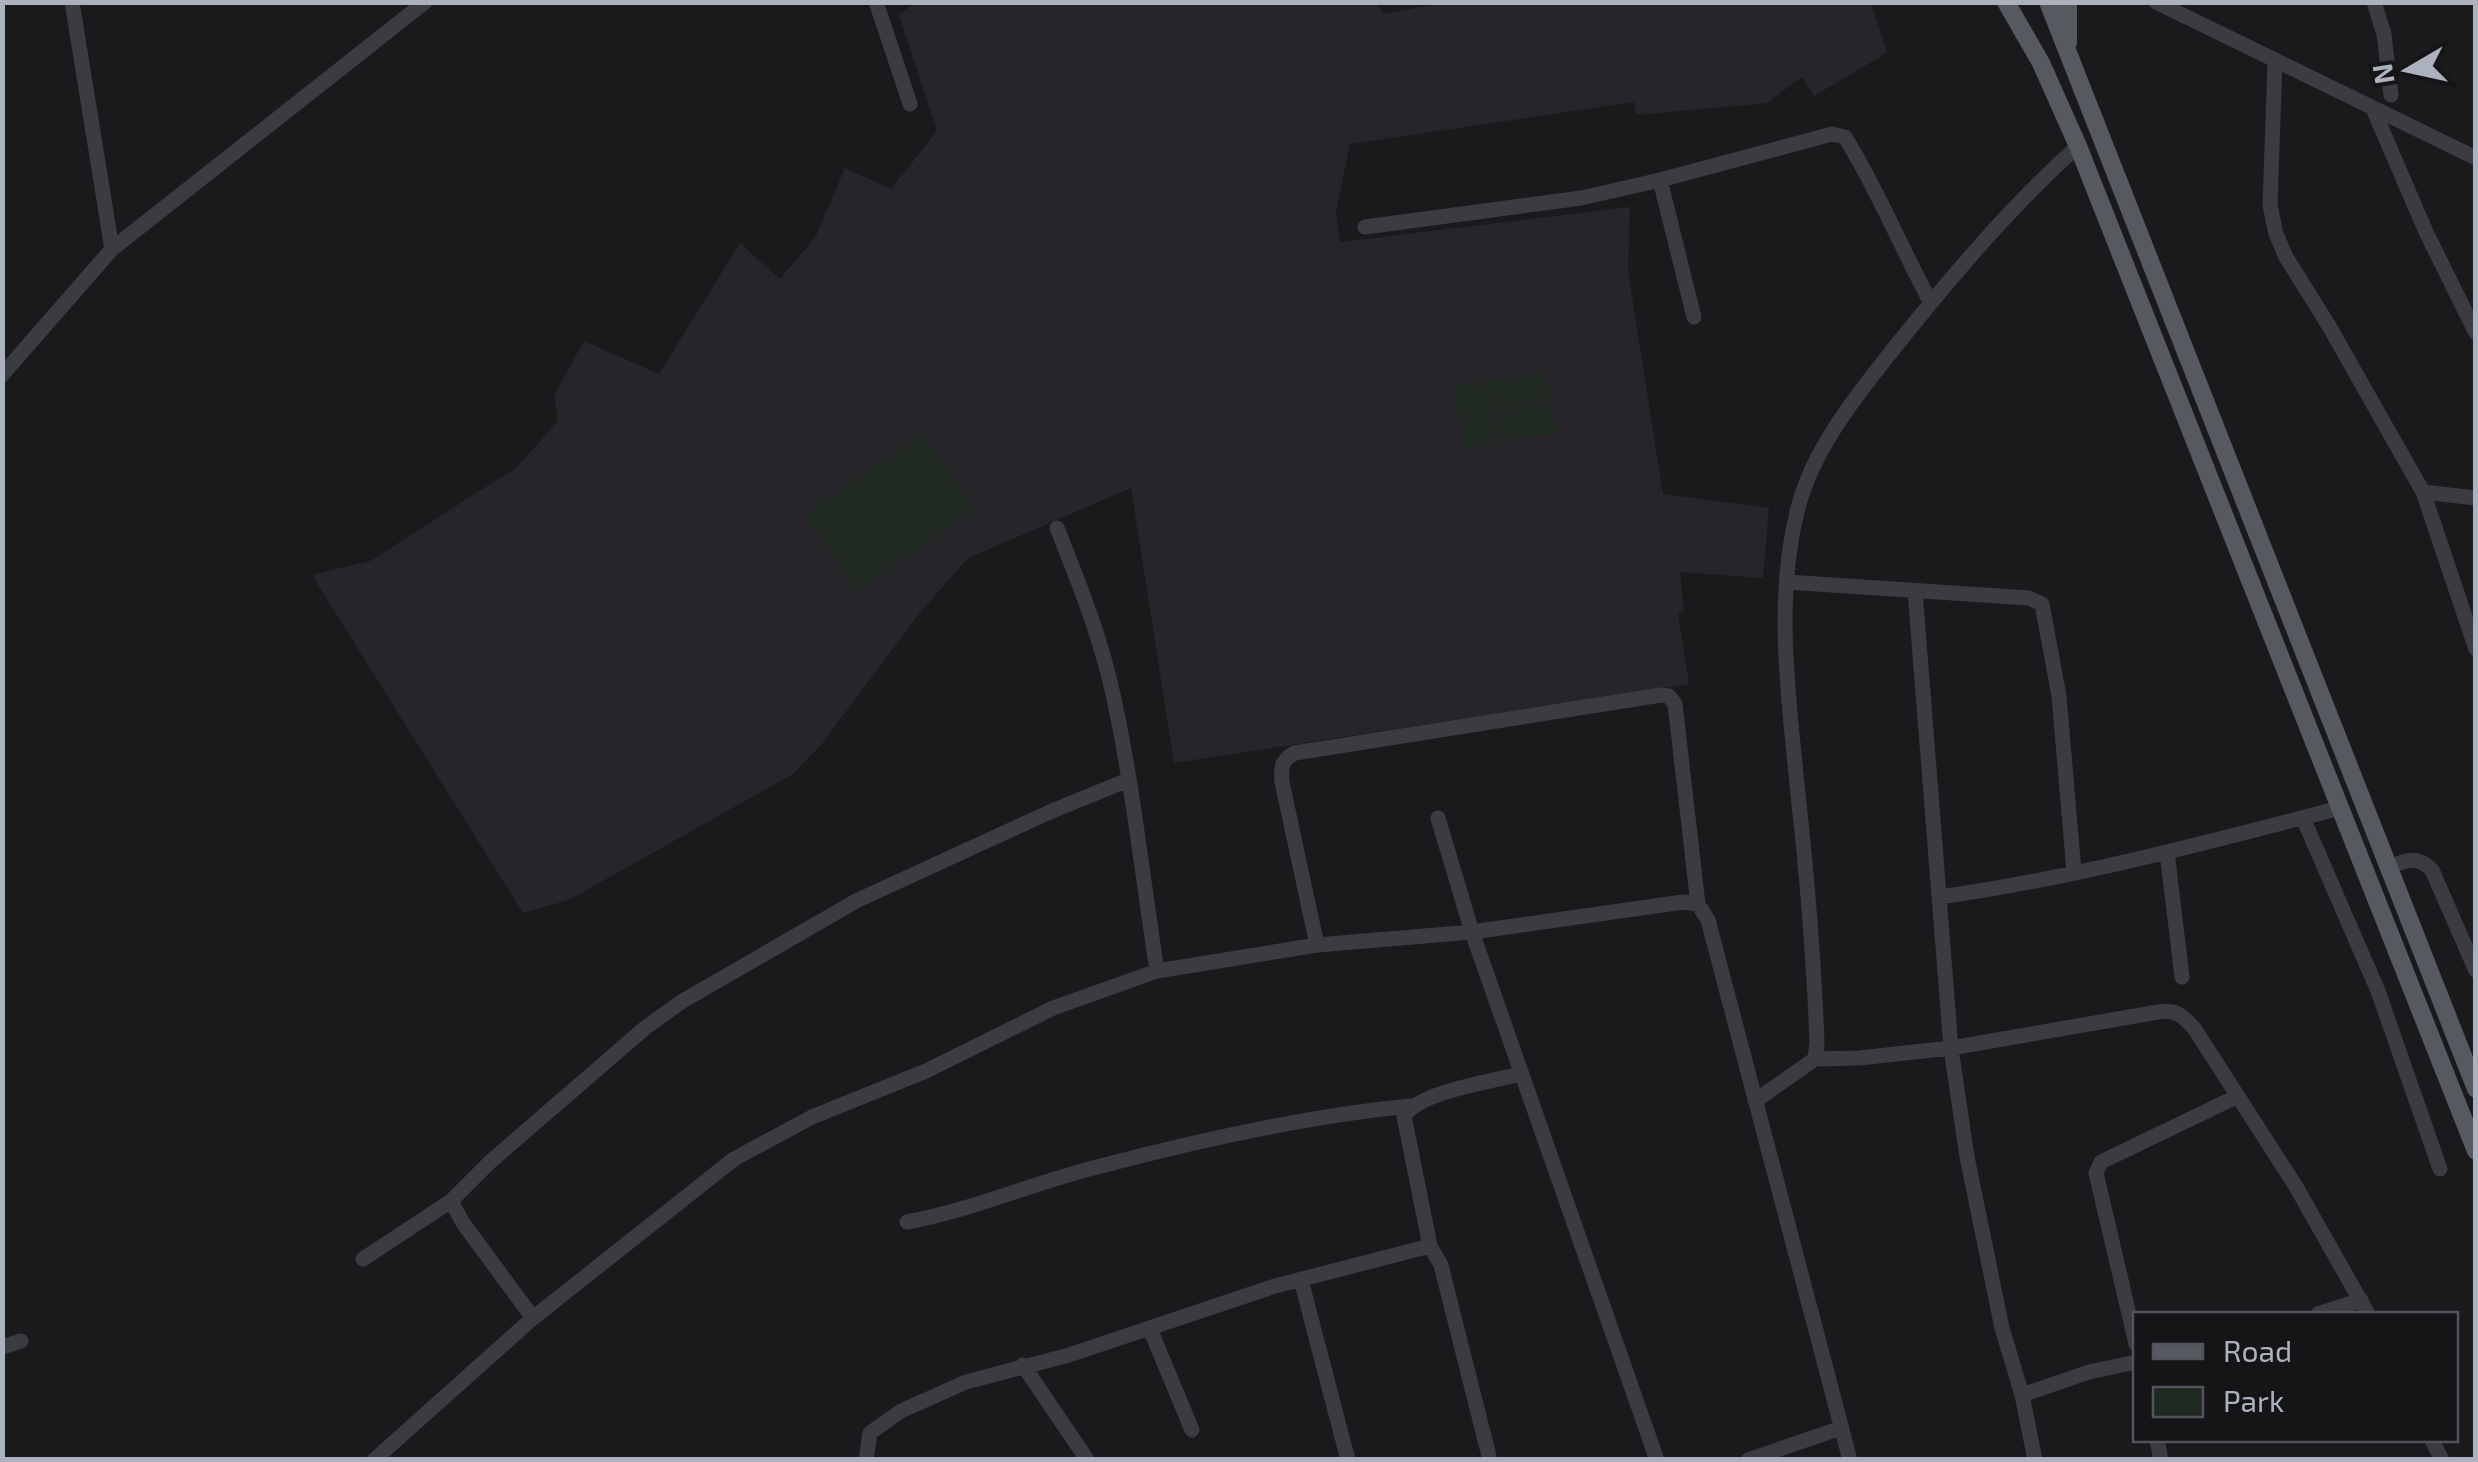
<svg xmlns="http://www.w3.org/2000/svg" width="2478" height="1462" font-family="'Exo 2',sans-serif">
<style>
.built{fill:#26262a}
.green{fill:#202921}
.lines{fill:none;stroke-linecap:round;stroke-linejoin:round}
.minor{stroke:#3b3c42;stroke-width:15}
.major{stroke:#575961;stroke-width:18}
</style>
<rect width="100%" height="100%" fill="#1a1a1d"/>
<path class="built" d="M1375 2 1384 14 1447 2 1871 3 1887 53 1814 96 1802 77 1767 103 1636 115 1634 102 1350 144 1336 213 1340 242 1630 207 1628 271 1663 494 1769 508 1763 578 1680 572 1684 612 1678 614 1689 684 1174 763 1131 488 968 558 919 614 821 745 793 774 569 900 523 913 312 575 370 561 517 467 558 421 554 395 584 341 659 374 740 243 780 279 816 236 845 168 891 189 937 131 899 15 915 3Z"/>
<path class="green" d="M1546 372 1551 400 1493 410 1488 382Z
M1485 381 1496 443 1464 449 1453 386Z
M1552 403 1557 432 1499 442 1494 413Z
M923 433 975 509 858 591 805 515Z"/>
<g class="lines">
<path class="minor" d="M72 2 112 249
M876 2 910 104
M2156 2 2476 158
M2374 2 2384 34 2391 95
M2275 62 2270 205 2276 234 2286 257 2329 326 2423 492 2476 498
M2374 111 2426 232 2476 333
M1660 180 1694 317
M1365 227 1581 198 1660 180 1832 134 1845 137C1878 190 1901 248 1931 303
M2 375 112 249 425 2
M2423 492 2476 649
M1057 528C1077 578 1097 628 1110 681 1132 776 1142 874 1157 971
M1787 582 2029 598 2042 604 2059 696 2074 872
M1915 591 1951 1048 1967 1157 2002 1328 2022 1395 2035 1460
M1438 818 1472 932 1683 902 1698 904 1708 920 1850 1460
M2303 818 2378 991 2440 1169
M2167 852 2182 977
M2389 867C2407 860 2417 855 2432 870L2476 971
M1940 897C2075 878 2208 842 2340 808
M1317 945 1282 782C1281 767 1281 760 1295 753L1661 695 1669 696 1675 704 1698 904
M1815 1059 1859 1058 1951 1048 2158 1012C2176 1009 2182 1015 2194 1028L2295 1185 2368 1314
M1755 1101 1815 1059 1817 1043C1814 960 1807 876 1798 794 1789 700 1774 601 1798 508 1813 448 1858 394 1895 347 1952 276 2011 206 2078 146
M451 1201 463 1223 533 1318
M907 1222C972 1210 1033 1183 1097 1167 1199 1140 1306 1116 1411 1106
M363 1259 451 1201 490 1162 645 1028 681 1002 856 901 1052 811 1128 780
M1301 1280 1348 1460
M2318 1314 2361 1300
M1150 1329 1192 1430
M2136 1344 2096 1173 2101 1162 2238 1096
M2 1347 21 1341
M1023 1365 1086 1458
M2022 1395 2089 1372 2136 1362
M2157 1440 2161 1460
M2432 1440 2442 1460
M374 1460 533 1318 734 1159 812 1117 926 1071 1053 1008 1157 971 1317 945 1472 932 1657 1460
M866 1460 870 1433 901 1411 966 1382 1069 1355 1275 1286 1430 1246
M1490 1460 1441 1265 1430 1246 1404 1116C1422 1091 1490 1082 1520 1074
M1748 1460 1841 1428"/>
<path class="major" d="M2006 2 2041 63 2078 146 2476 1151
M2048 2 2476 1089
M2068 43V2"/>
</g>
<rect width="2478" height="1462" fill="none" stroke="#acb2bd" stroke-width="10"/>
<rect x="2133" y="1312" width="325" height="130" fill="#151518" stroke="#51545a" stroke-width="2.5"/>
<rect x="2153" y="1344" width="50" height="15" fill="#575961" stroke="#51545a" stroke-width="2.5"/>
<text x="2223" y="1362" font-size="30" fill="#acb2bd">Road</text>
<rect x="2153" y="1387" width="50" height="30" fill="#202921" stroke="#51545a" stroke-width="2.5"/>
<text x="2223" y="1412" font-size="30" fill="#acb2bd">Park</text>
<g transform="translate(2408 70) rotate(261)" stroke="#151518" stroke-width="8" paint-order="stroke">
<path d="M0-8L18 38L0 25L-18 38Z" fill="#acb2bd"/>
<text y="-15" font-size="28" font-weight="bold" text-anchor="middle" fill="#acb2bd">N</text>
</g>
</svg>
